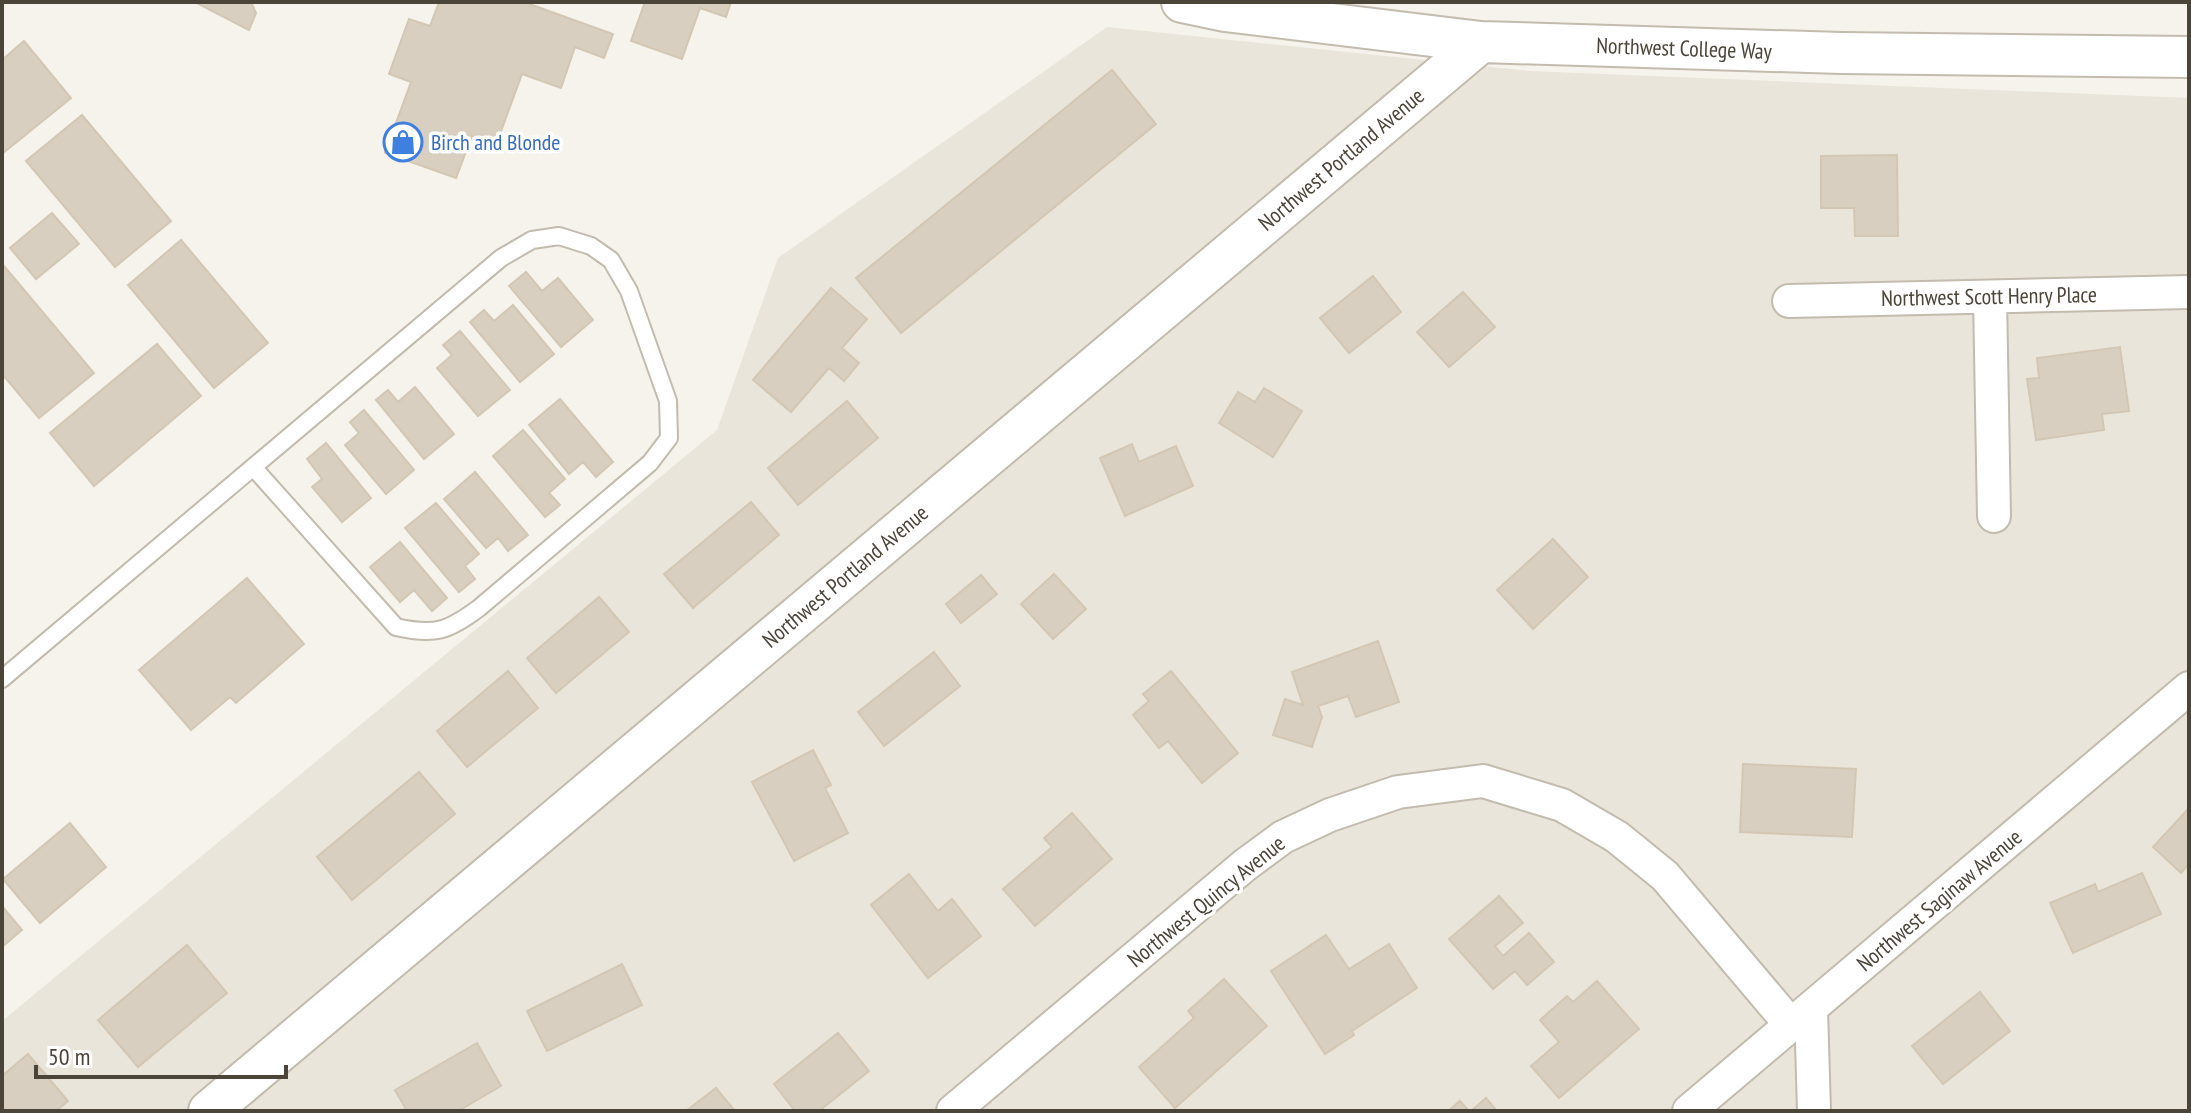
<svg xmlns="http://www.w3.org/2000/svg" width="2191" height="1113" font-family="'PT Sans Narrow',sans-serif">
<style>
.residential{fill:#eae5da}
.building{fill:#d8cfc1;stroke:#d3c7b4;stroke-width:2}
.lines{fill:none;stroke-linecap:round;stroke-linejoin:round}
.service-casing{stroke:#c2bbae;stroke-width:20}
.minor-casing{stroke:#c2bbae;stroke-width:36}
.tertiary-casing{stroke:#c2bbae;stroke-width:44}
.service{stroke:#fff;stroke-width:16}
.minor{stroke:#fff;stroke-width:32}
.tertiary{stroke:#fff;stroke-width:40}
.labels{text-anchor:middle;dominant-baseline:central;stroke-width:7;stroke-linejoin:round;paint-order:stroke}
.street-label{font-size:22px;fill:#4b4439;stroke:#fff}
.shop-label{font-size:22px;fill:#366cbe;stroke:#fff;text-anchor:start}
</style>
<rect width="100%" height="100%" fill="#f6f3ec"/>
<path class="residential" d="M1107 27 1530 71 2189 98V1111H2V1021L717 430 778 258Z"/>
<path class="building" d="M195 2H251L256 13 249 30Z
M439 2H524L613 34 604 58 575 47 561 88 522 74 496 145 472 136 456 178 385 153 411 82 389 74 409 19 430 26Z
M645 2H731L726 17 700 8 682 59 631 41Z
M24 41 71 98 2 154V60Z
M1112 70 1156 124 901 333 856 278Z
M82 115 171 221 115 267 26 161Z
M1897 155 1898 236H1855L1854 208H1821V156Z
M52 213 79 244 36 279 10 248Z
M181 240 268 343 214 388 128 285Z
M4 266 94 373 39 418 2 374V267Z
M526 272 542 291 558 278 593 320 561 347 509 286Z
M1373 276 1401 312 1349 353 1320 318Z
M831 288 867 319 842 348 859 363 844 381 829 368 791 412 753 380Z
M1463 292 1495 327 1449 367 1417 332Z
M513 305 554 354 520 382 470 322 484 310 494 321Z
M460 331 510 390 478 416 437 368 452 355 443 345Z
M157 344 201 396 94 486 50 433Z
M2120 347 2129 411 2102 414 2104 430 2036 440 2027 379 2039 378 2037 358Z
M415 387 454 434 424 459 376 400 388 390 398 402Z
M1264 388 1302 411 1273 457 1219 423 1238 392 1255 402Z
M560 399 613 462 596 477 583 462 569 474 529 425Z
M847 401 878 438 798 505 768 468Z
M364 410 414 470 386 494 345 445 359 433 350 422Z
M523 430 565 479 549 493 560 505 545 517 493 456Z
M326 443 371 498 342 522 312 487 322 479 307 459Z
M1132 444 1139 462 1176 446 1193 486 1125 516 1100 458Z
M475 472 528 535 508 551 498 538 486 548 444 499Z
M751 502 779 535 693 608 664 574Z
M436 503 479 554 465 566 475 579 459 592 405 528Z
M1553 539 1588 577 1533 629 1497 590Z
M400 542 447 598 432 611 414 590 400 602 370 567Z
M1054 574 1086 609 1053 639 1021 604Z
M981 575 997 594 961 623 946 604Z
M247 578 304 644 236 703 230 697 191 730 139 670Z
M599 597 629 632 556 693 527 658Z
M1378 641 1399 702 1356 717 1348 696 1318 706 1322 717 1312 747 1273 735 1285 699 1303 705 1292 672Z
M934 652 960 686 884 746 858 712Z
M508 671 538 708 467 767 437 731Z
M1171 671 1238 753 1202 783 1168 741 1159 748 1133 715 1149 701 1143 694Z
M813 750 831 785 825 788 848 833 794 861 752 782Z
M1743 764 1856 769 1852 837 1740 832Z
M419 772 455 814 352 900 317 857Z
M2188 809 2189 868 2187 866 2181 873 2153 847Z
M1072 813 1112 859 1035 926 1003 889 1052 847 1044 838Z
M70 823 106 867 40 923 3 879Z
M2142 873 2161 914 2073 953 2050 903 2095 884 2098 892Z
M909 874 938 911 952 899 981 936 928 978 871 905Z
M1499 896 1523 923 1495 946 1503 956 1529 933 1554 962 1527 985 1515 971 1493 989 1449 939Z
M2 906 22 930 2 947Z
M1326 935 1349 969 1389 944 1417 988 1352 1031 1354 1035 1325 1054 1271 971Z
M187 945 227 993 138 1067 98 1020Z
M622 964 642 1005 547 1051 527 1011Z
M1224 979 1267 1026 1175 1108 1139 1067 1194 1018 1188 1011Z
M1597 981 1639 1029 1559 1098 1531 1066 1559 1042 1540 1020 1567 996 1573 1002Z
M1980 992 2010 1031 1943 1084 1912 1046Z
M838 1033 869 1071 819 1111H795L774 1084Z
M477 1043 501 1086 458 1111H407L395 1090Z
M28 1054 68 1101 56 1111H2V1076Z
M716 1088 735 1111H686Z
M1486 1098 1497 1111H1471Z
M1460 1101 1469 1111H1448Z"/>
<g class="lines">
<defs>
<path id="service" d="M2 679 501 258 532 240 559 236 591 246 611 260 629 291 668 401 669 438 650 463 479 608C448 631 435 636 396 627L253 467"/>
<path id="minor" d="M1990 297 1994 516
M1789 301 2189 292
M1811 1009 1814 1111
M953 1111 1245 865 1283 837 1330 815 1398 792 1483 781 1562 805 1617 837 1665 876 1791 1025
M1689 1111 2189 688"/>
<path id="tertiary" d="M1182 2 1225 11 1481 42 1841 53 2189 57
M209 1111 1481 42"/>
</defs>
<use href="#service" class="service-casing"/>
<use href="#minor" class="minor-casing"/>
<use href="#tertiary" class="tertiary-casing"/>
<use href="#service" class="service"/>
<use href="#minor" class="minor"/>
<use href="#tertiary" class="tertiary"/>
</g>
<defs>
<symbol id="shop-ring" viewBox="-11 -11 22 22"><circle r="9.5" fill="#fff" stroke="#3f7fe0" stroke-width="1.5"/><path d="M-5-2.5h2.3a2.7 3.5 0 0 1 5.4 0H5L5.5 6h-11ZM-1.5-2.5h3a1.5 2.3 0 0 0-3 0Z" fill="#3f7fe0"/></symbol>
</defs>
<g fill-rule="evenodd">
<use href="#shop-ring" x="381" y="120" width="44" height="44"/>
</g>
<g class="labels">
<g class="street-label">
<text transform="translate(1684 48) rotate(2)">Northwest College Way</text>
<text transform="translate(1341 159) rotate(-40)">Northwest Portland Avenue</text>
<text transform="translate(1989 296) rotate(-1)">Northwest Scott Henry Place</text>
<text transform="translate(845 576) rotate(-40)">Northwest Portland Avenue</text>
<text transform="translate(1939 900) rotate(-40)">Northwest Saginaw Avenue</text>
<text transform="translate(1206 901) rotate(-39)">Northwest Quincy Avenue</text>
</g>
<g class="shop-label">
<text x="431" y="142">Birch and Blonde</text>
</g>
</g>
<rect width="2191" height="1113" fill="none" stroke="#4b4439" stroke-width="8"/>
<path d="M36 1065v12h250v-12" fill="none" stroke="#4b4439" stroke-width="4"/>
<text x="48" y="1065" font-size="24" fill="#4b4439" stroke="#ffffff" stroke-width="6" paint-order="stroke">50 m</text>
</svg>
